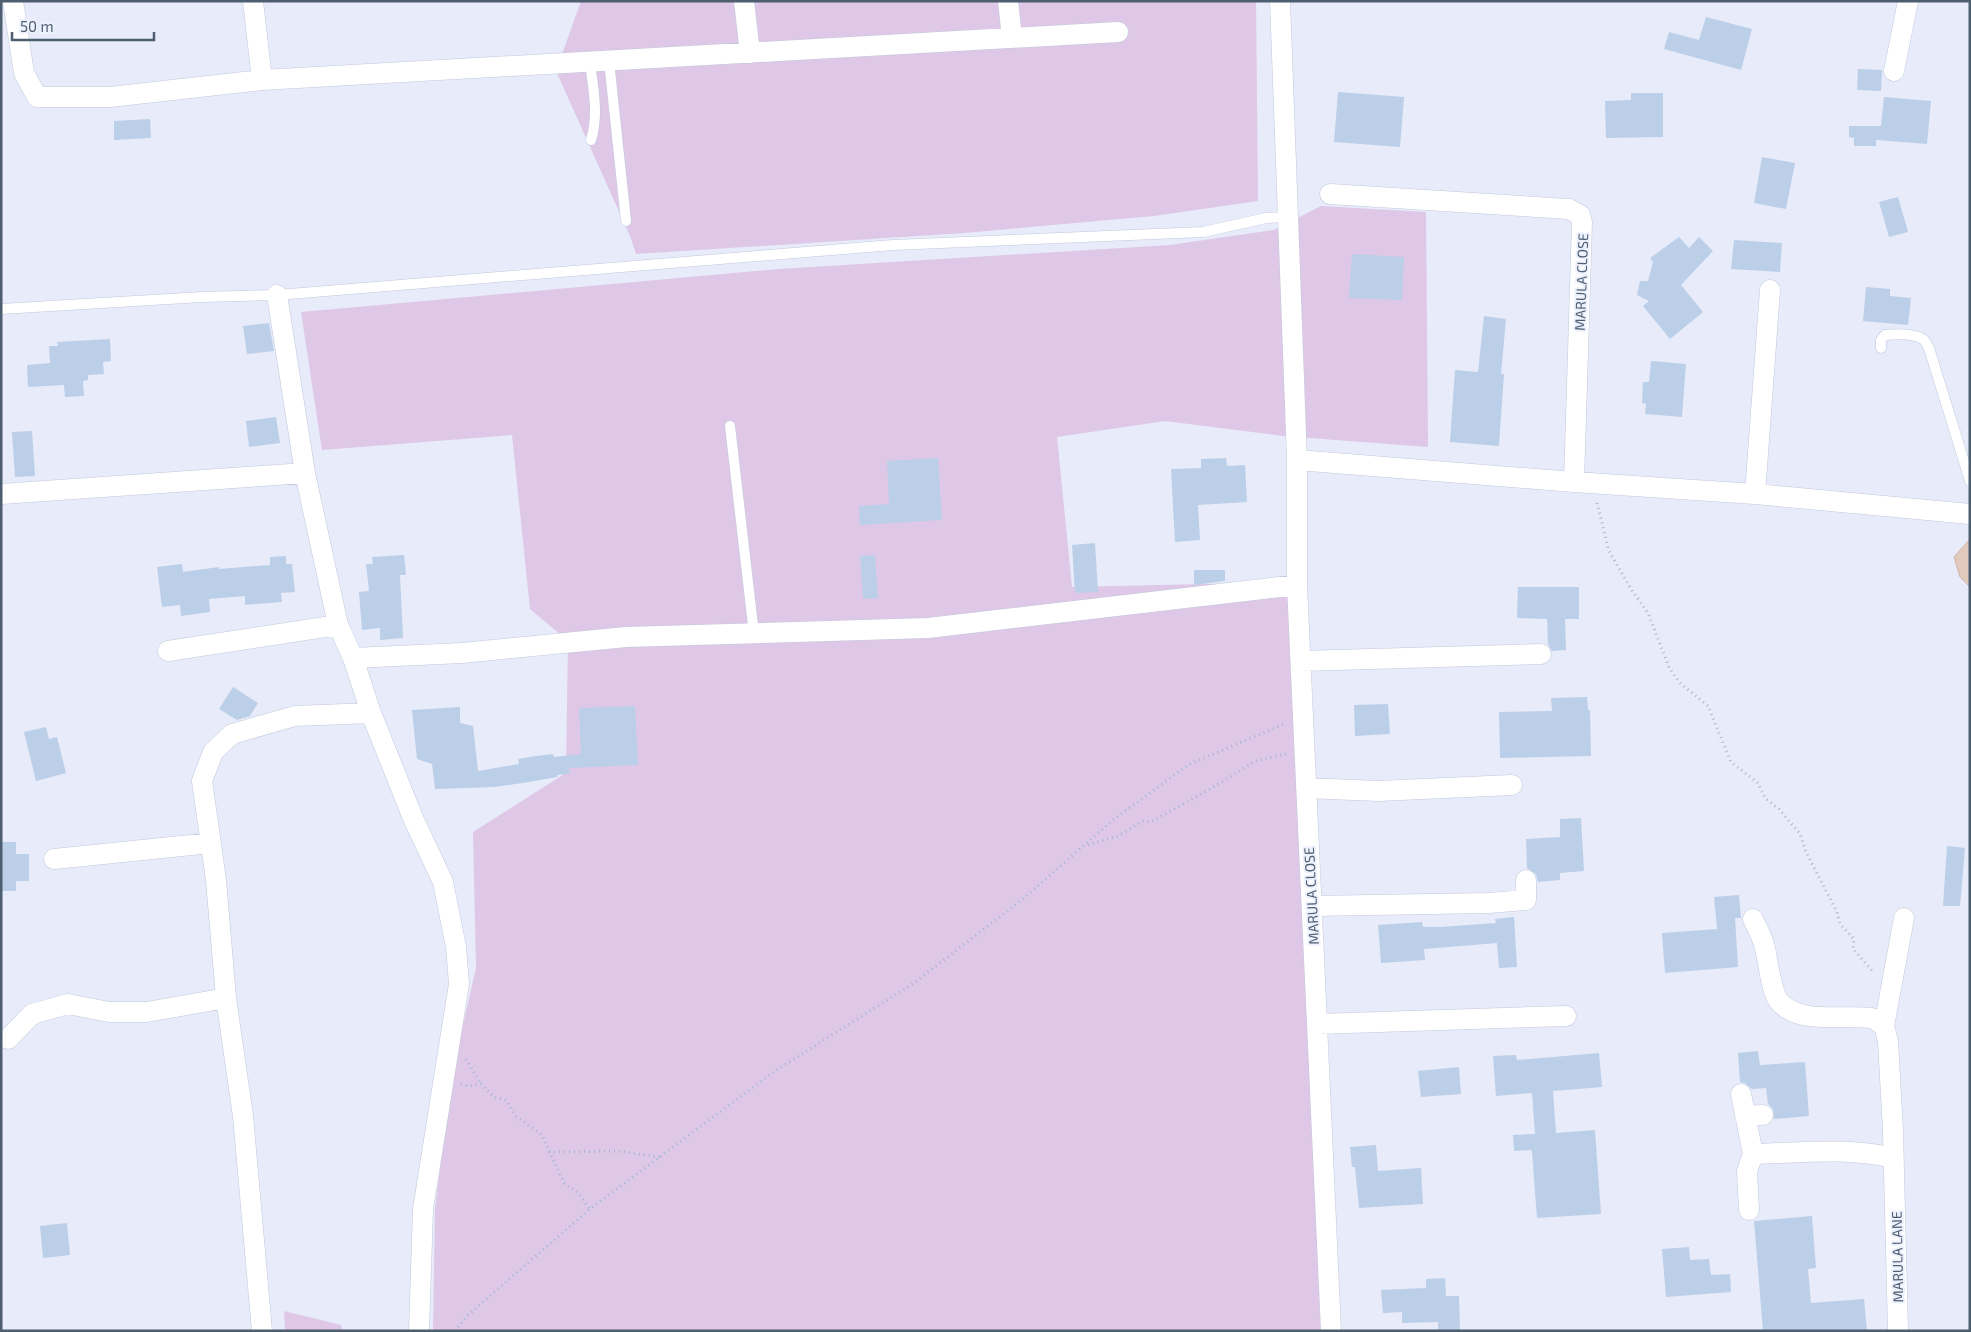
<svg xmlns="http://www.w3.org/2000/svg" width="1971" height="1332" font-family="'Exo 2',sans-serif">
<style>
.green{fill:#dfc7e7}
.water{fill:#e2c9bd;stroke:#d3b4a5}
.building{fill:#bccfe8}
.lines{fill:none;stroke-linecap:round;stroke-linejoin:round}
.lane-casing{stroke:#c0cadb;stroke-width:11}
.street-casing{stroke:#c0cadb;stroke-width:21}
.path{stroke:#a5b8d2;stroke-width:3;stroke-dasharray:1 4;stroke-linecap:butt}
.lane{stroke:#fff;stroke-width:10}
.street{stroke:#fff;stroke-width:20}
.labels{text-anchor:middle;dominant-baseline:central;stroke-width:4;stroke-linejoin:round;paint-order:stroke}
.street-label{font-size:14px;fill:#4e5e71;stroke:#edf1fd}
</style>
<rect width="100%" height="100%" fill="#e7ebfa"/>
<path class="green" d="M581 1H1256L1258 201 1154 216 964 233 636 254 630 236 556 71Z
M1321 206 1426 212 1428 447 1283 436 1165 421 1057 437 1072 587 1291 582 1323 1331H433L435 1209 452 1074 476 968 473 832 566 773 568 641 530 609 512 435 322 450 301 312 779 269 1170 245 1274 230Z
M284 1311 341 1325 343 1331H285Z"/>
<path class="water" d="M1970 539V587L1960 577 1954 557Z"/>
<path class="building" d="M1706 17 1752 29 1741 70 1664 49 1669 32 1699 40Z
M1858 69 1882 70 1881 91 1857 90Z
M1338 92 1404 97 1400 147 1334 142Z
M1631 93H1663V137L1606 138 1605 101 1631 100Z
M1884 97 1931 101 1927 144 1876 140V146H1854V138L1849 137V126H1881Z
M150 119 151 138 114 140V121Z
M1762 157 1795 163 1786 209 1754 203Z
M1898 197 1908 232 1889 237 1879 202Z
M1679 237 1689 248 1699 237 1713 251 1681 285 1703 312 1670 339 1643 306 1649 301 1637 295 1640 281H1648L1653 262 1650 258Z
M1734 240 1782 243 1780 272 1731 269Z
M1352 254 1404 257 1402 300 1349 298Z
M1866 287 1890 289V296L1911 298 1908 325 1863 321Z
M1484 316 1506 319 1501 374H1504L1499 446 1450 442 1455 370 1478 372Z
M269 323 274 351 247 354 243 326Z
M110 339 111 361 103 362 104 374 88 375V380L83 381 84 396 65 397 64 385 28 387 27 365 50 363 49 346H58L57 342Z
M1651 361 1686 364 1682 417 1645 414 1646 404 1642 403 1643 382H1649Z
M276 417 280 443 249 447 246 421Z
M32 431 35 476 15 477 12 432Z
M938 458 942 520 860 525 859 506 889 504 887 461Z
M1226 458 1227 466 1245 465 1247 502 1198 505 1200 540 1175 542 1171 469 1201 468V459Z
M1095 543 1098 592 1075 593 1072 545Z
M404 555 406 575H400L403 638 380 640V628L362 630 359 592 369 591 366 564H373L372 557Z
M875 555 878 598 863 599 860 556Z
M286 556V564H292L295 592 281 593 282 602 245 605V596L209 599 210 612 181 616 180 605 162 607 157 567 182 564 183 572 219 567V569L270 565V557Z
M1194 570H1225V581L1194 585Z
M1518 587H1579V619H1565L1566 650 1552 651 1548 644 1547 619 1517 618Z
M233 687 258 703 250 716 237 720 219 709Z
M1587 697 1588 710H1590L1591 756 1500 758 1499 712 1552 711 1551 698Z
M1388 704 1390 734 1355 736 1354 705Z
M635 706 638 765 569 768 570 774 557 775V777L523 783 494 787 435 789 432 764 417 759 412 710 460 707V723L473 726 478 771 519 764 518 759 536 756 553 754 554 757 581 754 579 708Z
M46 727 49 739 57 737 66 773 36 781 24 732Z
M1581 818 1584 871 1560 873V880L1538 882 1536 874 1527 868 1526 839 1560 837V819Z
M1 842H16V854H29V881H16V891H1Z
M1947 846 1965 848 1960 906H1943Z
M1739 895 1741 918H1735L1738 967 1665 973 1662 933 1717 929 1714 897Z
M1514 917 1517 967 1499 968 1497 943 1424 949 1425 960 1381 963 1378 925 1422 922 1423 927H1440L1496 923 1495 919Z
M1758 1051 1760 1065 1805 1062 1809 1116 1774 1119 1773 1109 1768 1104 1766 1088 1752 1089 1745 1083 1740 1082 1738 1053Z
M1599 1053 1602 1087 1553 1091 1556 1133 1595 1130 1601 1214 1537 1218 1532 1152 1531 1150 1514 1151 1513 1135 1535 1134 1532 1093 1496 1096 1493 1056 1516 1055 1517 1060Z
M1459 1067 1461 1094 1421 1097 1418 1071Z
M1376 1145 1378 1171 1421 1168 1423 1204 1359 1208 1355 1167H1352L1350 1147Z
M1812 1216 1816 1268 1808 1269 1811 1303 1864 1299 1867 1331H1763L1754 1221Z
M67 1223 70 1255 43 1258 40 1226Z
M1689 1247 1690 1260 1709 1259 1711 1275 1730 1274 1731 1292 1666 1297 1662 1249Z
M1445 1278 1446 1296H1459L1460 1331H1438V1322L1402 1323V1312L1383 1313 1381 1290 1426 1288V1279Z"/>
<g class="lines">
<defs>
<path id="lane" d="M609 61 626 221
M590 62C593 88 599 114 591 140
M1 309 202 297 277 295 893 245 1203 232 1266 218 1288 217
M1881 348V340L1885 335C1896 334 1915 333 1924 340 1926 342 1927 345 1929 348L1970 481
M730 426 754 634"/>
<path id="street" d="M13 1 24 73 37 97H110L262 80 1118 32
M253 1 262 80
M744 1 750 53
M1008 1 1012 38
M1280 1 1297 460 1574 482 1582 222 1580 215 1569 209 1330 194
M1894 71 1908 1
M277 295 305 473 338 625 353 658 371 713 413 818 443 882 456 947 459 984 423 1209 419 1331
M1297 460V585L1331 1331
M1574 482 1755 494 1970 514
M1 494 305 473
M1755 494 1770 290
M168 651 338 625
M353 658 462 653 626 637 928 628 1297 585
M1301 661 1541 654
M1306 788 1378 791 1512 785
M54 859 211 843
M1312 906 1489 903 1526 900V880
M1753 919C1757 928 1763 938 1765 948 1768 961 1771 989 1778 1000 1797 1026 1845 1014 1871 1018 1875 1019 1880 1023 1884 1026L1888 1041 1893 1131 1898 1331
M226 998 243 1116 262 1331
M1317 1024 1566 1016
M1884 1026 1904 918
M8 1039 32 1014 68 1004 109 1012H147L226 998 216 880 202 781 213 752 232 734 295 716 371 713
M1741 1094 1753 1154 1747 1171 1749 1210
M1745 1116 1763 1115
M1753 1154C1800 1153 1847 1147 1893 1158"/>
</defs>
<use href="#lane" class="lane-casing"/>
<use href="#street" class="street-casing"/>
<path class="path" d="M1597 503 1609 551 1631 589 1648 613 1669 667 1679 682 1708 706 1731 762 1758 783 1765 798 1779 809 1800 834 1806 852 1837 912 1840 924 1854 939 1853 949 1874 973
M1088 845 1118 836 1143 821 1151 822 1212 788 1255 761 1286 754
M466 1059 481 1084
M461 1084 468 1086 481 1084 494 1097 506 1100 516 1116 542 1135 564 1183 578 1193 590 1209
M549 1152 618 1151 660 1157
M455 1331 468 1315 590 1209 775 1071 914 983 1024 898 1113 820 1184 768 1190 764 1284 724"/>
<use href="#lane" class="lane"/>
<use href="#street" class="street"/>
</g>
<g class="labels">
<g class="street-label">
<text transform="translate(1581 282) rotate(-88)">MARULA CLOSE</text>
<text transform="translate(1311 896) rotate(-93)">MARULA CLOSE</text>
<text transform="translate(1897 1257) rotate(-91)">MARULA LANE</text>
</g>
</g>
<rect width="1971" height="1332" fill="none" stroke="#4e5e71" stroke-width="5"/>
<path d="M12 32v8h142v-8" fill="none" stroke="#4e5e71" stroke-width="2.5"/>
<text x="20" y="32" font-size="15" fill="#4e5e71" stroke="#edf1fd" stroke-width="4" paint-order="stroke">50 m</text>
</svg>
